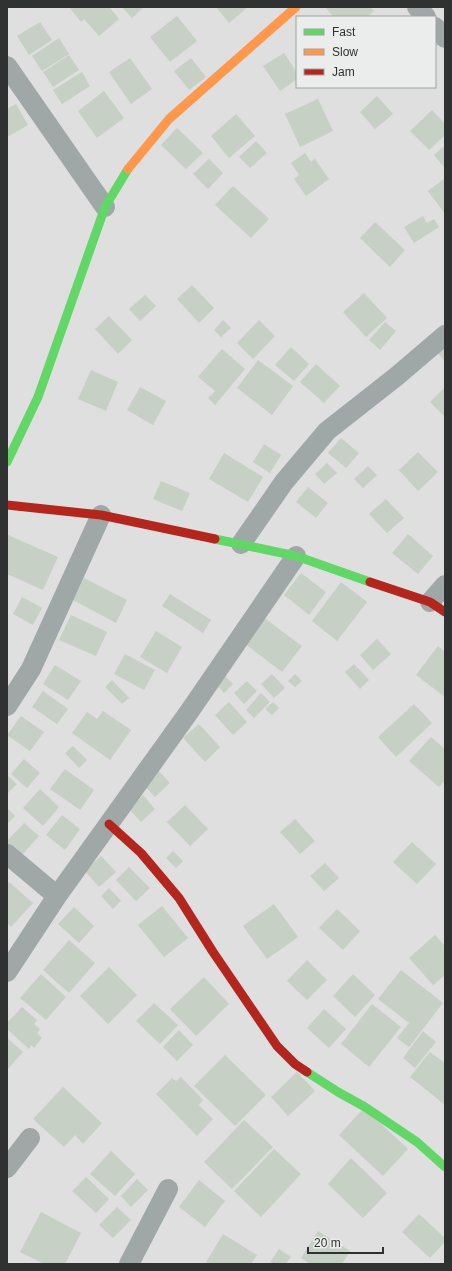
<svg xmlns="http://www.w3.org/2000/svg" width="452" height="1271" font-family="Helvetica,sans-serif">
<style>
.building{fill:#c6d0c4}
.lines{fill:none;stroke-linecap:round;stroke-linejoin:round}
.street{stroke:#9fa8a7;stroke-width:20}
.fast{stroke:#63d668;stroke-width:9}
.slow{stroke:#ff974d;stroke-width:9}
.jam{stroke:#b3261e;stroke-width:9}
</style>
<rect width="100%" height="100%" fill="#dedfde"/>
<path class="building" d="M69 7H109L119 19 99 36 84 19 81 22Z
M122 7H144L132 18Z
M216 7H248L229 23Z
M325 7H370L374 11 367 17H334Z
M177 16 197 41 170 62 150 37Z
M40 22 52 40 29 55 17 36Z
M59 38 69 54 42 71 32 56Z
M284 53 297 73V79L280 91 263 66Z
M69 55 79 70 53 87 43 72Z
M130 58 152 89 131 104 109 72Z
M191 58 206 77 189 90 174 71Z
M82 72 90 86 62 104 53 90Z
M104 91 124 118 97 138 78 111Z
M377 96 393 114 375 129 360 112Z
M318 99 333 131 300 147 285 114Z
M16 104 28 125 7 137V109Z
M432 110 445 124V135L429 150 410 131Z
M236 114 255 136 229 158 211 136Z
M177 128 203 153 186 169 161 145Z
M256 141 267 153 250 168 239 157Z
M445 145V168L434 155Z
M305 153 311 162 315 159 329 179 306 196 294 179 299 175 291 163Z
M209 159 223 173 208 189 193 174Z
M445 178V214L428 191Z
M233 186 269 219 251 238 215 205Z
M423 216 427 223 434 219 439 227 414 243 404 227Z
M375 222 405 250 390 267 360 238Z
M192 285 214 308 199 323 177 299Z
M364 293 387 318 366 337 343 312Z
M145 295 156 306 140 321 129 309Z
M109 316 132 340 118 354 95 329Z
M223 320 231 328 221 337 214 330Z
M259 320 275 336 253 359 237 343Z
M385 322 396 331 380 350 369 340Z
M445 343V362L436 351Z
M291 347 309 364 294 381 275 365Z
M222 349 245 369 215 405 208 398 215 391 198 377Z
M258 360 293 386 272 415 237 388Z
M316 364 340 386 324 403 300 382Z
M91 370 118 382 106 411 78 399Z
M140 387 166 401 153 425 127 410Z
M445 387V417L430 402Z
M341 438 359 453 346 468 328 453Z
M264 444 281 455 270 473 253 462Z
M418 452 438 472 418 491 399 470Z
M224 453 263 477 248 502 209 479Z
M327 463 337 473 324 484 315 474Z
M368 466 377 475 363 488 354 479Z
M161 481 190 493 182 511 153 499Z
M308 487 328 503 316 518 296 502Z
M386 499 404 518 387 533 369 514Z
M408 534 433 556 418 574 392 553Z
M8 535 58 557 43 590 7 574V538Z
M301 573 326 592 309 615 284 595Z
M84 578 127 600 116 623 73 600Z
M341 582 367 602 337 641 312 621Z
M170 594 211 620 203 633 162 606Z
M22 597 42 608 33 625 13 614Z
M71 615 107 632 96 656 59 640Z
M263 617 302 646 282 672 244 643Z
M156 631 182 647 167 673 140 657Z
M377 639 391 654 373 670 360 655Z
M438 646 445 652V697L416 675Z
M125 654 155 670 144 690 114 674Z
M354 664 369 680 360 689 345 672Z
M55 665 81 681 68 700 43 684Z
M272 674 285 688 274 698 261 684Z
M295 674 302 681 295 687 288 681Z
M224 675 233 684 224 693 215 683Z
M112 680 129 698 122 704 105 687Z
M247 681 257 691 244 704 234 693Z
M43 691 68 709 57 724 32 707Z
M261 693 270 702 254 718 246 710Z
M229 702 247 722 233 735 215 715Z
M273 702 279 708 272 715 265 709Z
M414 704 432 723 396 757 378 737Z
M103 711 131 730 110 760 72 733 87 712 97 719Z
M21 716 44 732 30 751 7 735Z
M199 724 220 747 205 762 183 738Z
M431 737 445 749V780L439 787 409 761Z
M73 746 87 760 79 768 65 753Z
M24 759 40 773 27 788 11 774Z
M156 768 170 783 155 797 141 782Z
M65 769 94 790 80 810 50 789Z
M7 775 17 784 7 794Z
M40 789 59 807 43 826 23 808Z
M143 795 155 809 141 822 129 809Z
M185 805 208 829 190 846 167 822Z
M7 808 15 816 7 824Z
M62 815 80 829 65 850 46 835Z
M295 819 315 841 300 854 280 832Z
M24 823 39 836 21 856 7 843V841Z
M412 842 436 864 417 884 393 862Z
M173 851 183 861 176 868 166 858Z
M101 856 116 872 99 887 85 871Z
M325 863 339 878 324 891 310 876Z
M129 867 150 888 136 901 116 880Z
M9 882 33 903 11 927 7 923V883Z
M109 888 121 901 113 909 101 896Z
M274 904 298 937 267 959 243 926Z
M162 906 188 938 164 957 138 925Z
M74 907 94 926 79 943 58 924Z
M337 909 360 931 343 950 319 928Z
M435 935 445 946V975L433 985 409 958Z
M69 940 95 963 69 993 43 970Z
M307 960 327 980 307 1000 287 981Z
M109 967 137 995 108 1024 80 996Z
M401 970 443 1003 409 1047 397 1038 409 1023 378 999Z
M41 974 66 997 46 1020 20 998Z
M353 974 375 995 355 1017 333 996Z
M204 977 229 1004 196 1036 170 1009Z
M154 1003 178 1025 160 1044 136 1021Z
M372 1004 401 1027 369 1067 341 1044Z
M22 1007 37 1020 34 1024 40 1029 37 1033 42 1038 34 1048 31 1045 29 1049 7 1029V1023Z
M324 1009 346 1029 329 1048 307 1028Z
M179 1030 193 1045 177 1061 163 1047Z
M423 1031 436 1042 415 1068 403 1058Z
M7 1038 23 1052 7 1070Z
M430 1052 445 1063V1105L410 1077Z
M225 1055 266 1095 235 1126 194 1086Z
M297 1072 315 1091 288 1116 271 1097Z
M181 1077 203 1100 199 1105 213 1119 197 1136 156 1094 172 1078 176 1081Z
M63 1087 102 1123 83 1144 75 1135 64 1147 33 1119Z
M364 1108 408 1149 383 1176 339 1135Z
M244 1120 273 1147 232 1189 204 1162Z
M274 1149 301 1174 261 1217 234 1191Z
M111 1151 135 1174 115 1196 90 1174Z
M351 1158 387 1193 363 1218 328 1184Z
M86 1177 109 1199 96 1213 72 1191Z
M137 1179 148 1190 131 1207 121 1196Z
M199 1180 225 1201 205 1227 179 1207Z
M117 1207 131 1220 113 1238 99 1225Z
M41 1212 81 1233 65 1264H44L20 1252Z
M419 1214 445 1238V1242L430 1258 402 1232Z
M318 1231 350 1251 342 1264H310L301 1258Z
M223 1234 257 1255 251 1264H205Z
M279 1249 291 1257 286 1264H269Z"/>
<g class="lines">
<path class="street" d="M417 7 426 17
M435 27 445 38
M7 66 105 207
M241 544 284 482 327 431 397 376 445 335
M430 602 445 585
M7 706 31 669 101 515
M7 854 57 896 7 972
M57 896 189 712 296 556
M7 1168 30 1138
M129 1264 168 1189"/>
<path class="fast" d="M7 462 38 397 105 207 128 169
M215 539 296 556 370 582
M307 1072 338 1092 365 1107 417 1142 445 1167"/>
<path class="slow" d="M128 169 169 119 296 7"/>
<path class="jam" d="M7 505 101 515 215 539
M370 582 430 602 445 612
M109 824 141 853 179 898 213 952 277 1046 295 1064 307 1072"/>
</g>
<rect width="452" height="1271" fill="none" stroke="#303131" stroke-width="16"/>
<rect x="296" y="16" width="140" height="72" fill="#eaedeb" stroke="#a0a2a1"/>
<rect x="304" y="29" width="20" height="6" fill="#63d668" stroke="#a0a2a1"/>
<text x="332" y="36" font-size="12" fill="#303131">Fast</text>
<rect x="304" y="49" width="20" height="6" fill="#ff974d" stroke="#a0a2a1"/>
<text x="332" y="56" font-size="12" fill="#303131">Slow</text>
<rect x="304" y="69" width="20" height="6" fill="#b3261e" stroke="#a0a2a1"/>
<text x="332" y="76" font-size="12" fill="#303131">Jam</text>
<path d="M308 1247v6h75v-6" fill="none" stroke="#303131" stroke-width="2"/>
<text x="314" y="1247" font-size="12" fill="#303131" stroke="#eaedeb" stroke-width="3" paint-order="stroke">20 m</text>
</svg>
